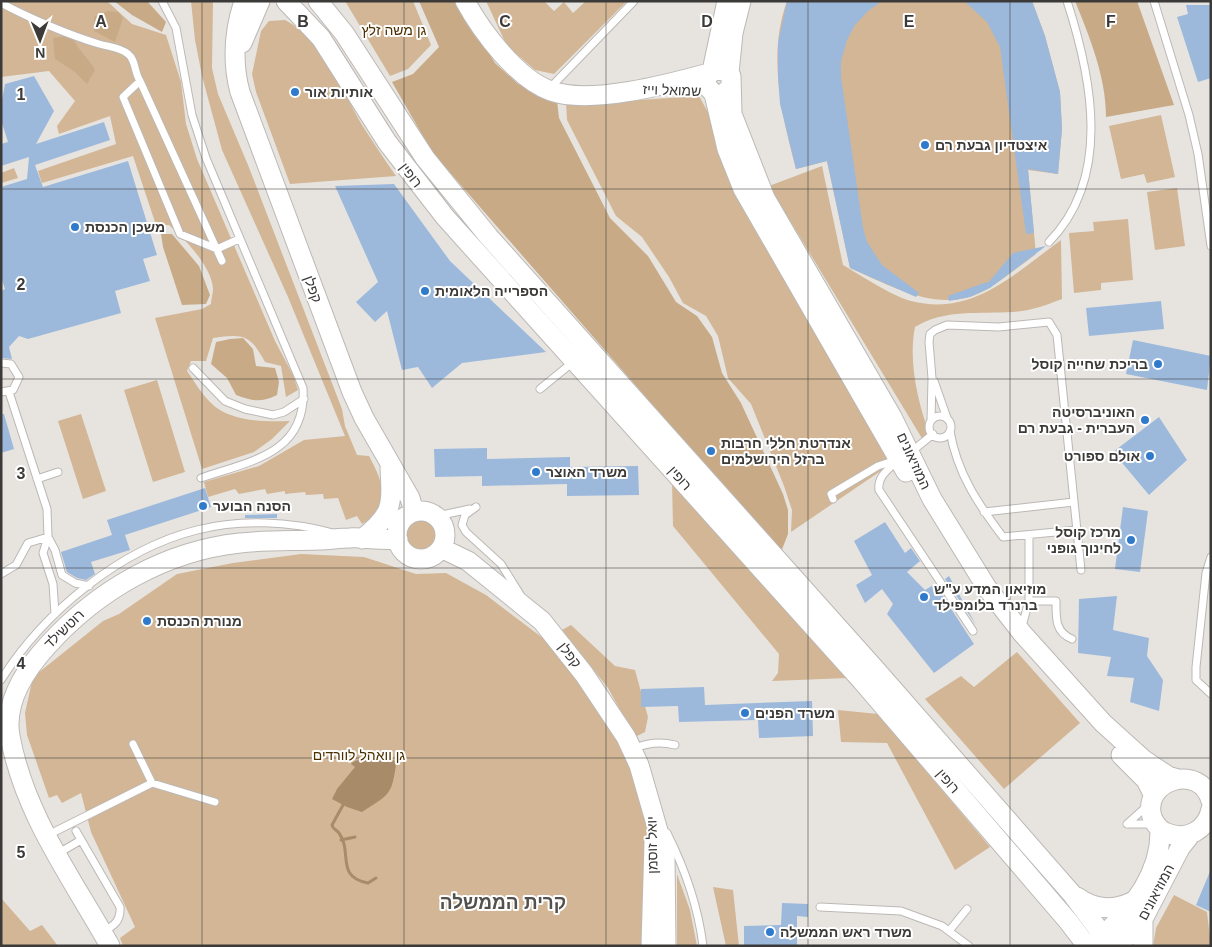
<svg xmlns="http://www.w3.org/2000/svg" width="1212" height="947" font-family="Arial,Heebo,sans-serif">
<style>
.green{fill:#d2b695}
.forest{fill:#c8aa87}
.water{fill:#a88c69}
.lines{fill:none;stroke-linecap:round;stroke-linejoin:round}
.stream{stroke:#a88c69;stroke-width:3}
.building{fill:#9cb9dc}
.lane-casing{stroke:#bcb8b5;stroke-width:9}
.secondary-casing{stroke:#bcb8b5;stroke-width:21}
.lane{stroke:#fff;stroke-width:7}
.secondary{stroke:#fff;stroke-width:19}
.grid{fill:none;stroke:#3b3a38;stroke-width:1;stroke-opacity:0.55}
.poi-dot{fill:#307acb;stroke:#fff;stroke-width:2}
.labels{text-anchor:middle;dominant-baseline:central;stroke-width:4;stroke-linejoin:round;paint-order:stroke}
.park-label{font-size:14px;fill:#4c2f00;stroke:#fff}
.street-label{font-size:14px;fill:#3b3a38;stroke:#fff}
.poi-label{font-size:14px;font-weight:bold;fill:#3b3a38;stroke:#fff;text-anchor:start}
.district-label{font-size:19px;font-weight:bold;fill:#53514e;stroke:#fff}
.grid-label{font-size:16px;text-anchor:middle;font-weight:bold;fill:#3b3a38;stroke:#fff;stroke-width:4;stroke-linejoin:round;paint-order:stroke}
</style>
<rect width="100%" height="100%" fill="#e7e4e0"/>
<path class="green" d="M1 1H107L132 24 166 35 181 82 186 124 197 159 275 341 293 375 298 390 286 397 281 366 265 362C250 334 243 334 213 338L206 361H191L187 371C194 381 201 393 210 402 229 422 264 422 290 421L272 439 254 452 202 469 155 318 202 309 211 304C211 299 213 294 213 289 212 267 185 239 169 225H156L133 156 42 183 38 171 116 144 110 116 59 134 57 126 75 101 49 71 1 77Z
M191 1H213L212 68 218 94 248 165 342 409 345 426 357 455 369 456C383 482 393 506 362 524L357 516 346 520 338 498 324 499 323 494 306 495 305 492 285 494V491L267 494 265 489 239 494 235 489 208 497 204 482 259 466 304 440 345 436 288 297 222 150 202 76 195 40Z
M345 1H413L431 45 408 69 390 76Z
M486 1H544L554 11 564 2 573 13 586 1H627L554 74 535 70 507 46Z
M787 1H1032L1045 36 1060 92 1062 129 1058 174 1028 170 1036 254C1021 265 1005 278 989 288 943 317 894 287 850 268L827 161 796 169C782 115 767 57 787 1Z
M285 20C320 38 343 92 362 125 373 142 384 159 396 176L290 184 256 92 252 74 261 31 269 21Z
M699 96 709 114 721 155 894 462 791 532 792 510 784 486 751 404 728 378 718 336 706 316 683 303 669 277 642 237 616 216 567 120 566 102H610Z
M1161 115 1175 177 1147 183 1144 174 1121 179 1109 126Z
M822 166 843 265C860 275 894 297 911 301 973 317 1014 274 1061 240L1062 299C1046 305 1031 311 1013 312 980 314 944 309 915 327 908 362 918 403 930 436L923 440 769 186Z
M14 168 18 178 1 183V173Z
M1177 188 1185 246 1155 250 1147 192Z
M1128 219 1133 280 1101 283V290L1074 293 1069 233 1094 231 1093 222Z
M157 380 185 472 153 482 124 390Z
M81 414 106 491 83 499 58 421Z
M672 481 848 678 772 681 778 673 779 654 673 526Z
M404 535a18 18 0 1 1 36 0a18 18 0 1 1-36 0Z
M301 554 364 557 416 574 446 573 486 595 556 648 602 707 648 804 645 946H123L120 938 135 927 91 832 81 793 62 803 57 795 49 798 27 735 25 713 33 677 103 621 119 614 177 574 233 563Z
M571 625 615 666 635 670 648 717 645 732 635 737 608 688 562 630Z
M1017 652 1080 723 1004 789 925 699 961 676 974 687Z
M838 710 878 714 990 847 955 870 887 743 841 742Z
M677 874 690 910 697 946H677Z
M713 887 733 890 739 946H726Z
M1174 895 1207 912 1211 946H1153L1156 928Z
M1 898 30 931 42 925 58 946H1Z"/>
<path class="forest" d="M114 1H147L166 22 162 32 132 15Z
M419 1H456L495 63 518 84 557 100 559 118 610 218 648 256 676 302 697 316 712 337 722 373 741 403 783 494 788 510V534L781 552 432 152 392 82 413 74 439 47Z
M1075 1H1137L1174 105 1106 117C1106 77 1090 38 1075 1Z
M108 11 118 12 123 18 115 42 94 31V17Z
M72 35C76 49 88 57 95 70L87 84 75 72 55 59 53 38Z
M161 234H172L199 266 210 295 206 304 182 305 163 247Z
M243 338 253 349 256 366 275 368 279 382 277 395C261 403 252 401 236 395L227 378 211 364 216 342 230 339Z"/>
<path class="water" d="M377 752 394 760 396 764C392 796 388 795 362 812L347 807 332 799 337 789 355 767 351 764 353 762Z"/>
<g class="lines">
<path class="stream" d="M343 805 332 825C333 830 336 829 339 833 353 852 335 877 368 883L376 878
M341 840 355 837"/>
</g>
<path class="building" d="M787 1H882L868 11 855 25 847 40 841 61V77L863 228 867 242 882 265 919 293 916 297 850 268 827 161 796 169 780 104 778 76V43Z
M964 1H1032L1045 36 1060 92 1062 129 1058 174 1028 169 1034 233 1026 234 1000 47 987 22Z
M1186 5H1211V78L1198 82 1177 17 1188 14Z
M34 76 54 111 36 144 104 122 110 140 35 165 43 187 128 161 157 255 143 259 150 281 115 291 121 313 28 339 19 336 9 347 12 359 1 358V291L5 289 1 277V187L27 179 29 157 1 166V144L8 142 1 120V105L5 84Z
M394 184 450 261 546 352 462 363 432 388 418 367 402 370 387 311 375 322 356 302 378 282 335 186Z
M1046 246 990 288 970 297 949 301 948 296 987 282 988 283 1013 253Z
M1161 301 1164 329 1089 336 1086 308Z
M1133 340 1211 356 1207 390 1126 374Z
M1 414H4L14 449 1 453Z
M1159 417 1187 460 1149 495 1113 452Z
M487 448V459L570 457V467L638 466 639 495 567 496V484L482 486V476L435 477 434 449Z
M205 488 211 507 125 535 130 550 91 562 95 574 86 580 77 578 67 572 61 552 112 535 107 520Z
M1123 507 1148 511 1140 572 1115 569Z
M277 514V518H245V515Z
M885 522 905 553 911 548 920 561 907 572 925 590 935 584 974 644 934 673 887 614 893 604 882 589 865 603 856 585 872 575 854 541Z
M949 576 976 625 945 579Z
M1117 596 1113 630 1149 638 1147 656 1163 680 1159 711 1130 702 1134 678 1107 676 1111 657 1078 653 1079 599Z
M704 687 705 705 812 701 813 736 759 738 758 720 679 722 678 706 641 707V689Z
M1211 869V912L1196 905Z
M782 903 808 904V917L797 916V946L744 945V926L781 925Z"/>
<g class="lines">
<defs>
<path id="lane" d="M162 1 176 28 192 115 206 158 303 388C307 454 250 461 201 478
M1154 1 1189 115 1198 154 1211 246
M1 3C29 18 69 35 99 44 109 47 120 47 128 54 136 60 134 72 140 81L222 261
M140 81 123 97 180 234 217 249 239 239
M549 89 634 1
M1049 242C1112 178 1092 78 1067 1
M1 363 11 364 19 377 13 390 1 392
M193 368 225 401 245 409 273 415 284 412 304 399
M934 381 947 418
M540 389 573 362
M9 392 47 509 48 537 43 553 53 584 55 614
M929 427a11 11 0 1 1 22 0a11 11 0 1 1-22 0Z
M931 421 932 378 929 342 930 334 935 330 947 325 999 327 1049 322 1057 335 1081 570
M950 431C957 473 978 504 1003 537L1077 530
M911 452 933 434
M898 460C889 469 877 476 879 490L973 631
M37 479 58 472
M833 499 831 494 878 466 896 460
M476 507 465 515 462 525 466 532 501 564 521 596
M984 512 1074 502
M437 516 470 509
M48 537 55 550 62 575 75 583 89 586
M1211 557 1206 573 1196 667V680L1211 694
M1 574 16 565 28 543 48 537
M1029 601H1056C1056 618 1055 632 1072 639
M1022 626 1029 601V535
M1 680C43 613 120 549 197 530 240 519 290 521 333 533
M133 744 152 783
M632 749C648 743 659 741 675 745
M1127 824 1147 806
M1128 824H1151
M76 831 120 907C121 921 114 926 102 932
M667 833C685 869 698 905 703 946
M48 835 152 783 215 802
M57 854 81 840
M820 907 901 911 942 926 969 946
M949 931 967 909"/>
<path id="secondary" d="M244 1C234 31 232 62 240 92L352 392 364 418 410 498 414 512
M286 1 321 38 387 142 445 217 862 681 1068 921 1087 946
M318 1 344 33 425 158 489 237 876 670 1072 894 1111 946
M465 1C482 32 517 79 551 91 590 105 669 84 709 73
M242 43 260 1
M712 71 727 1
M729 73 733 33 741 1
M730 88 722 95 714 94 706 85 707 76 715 70 726 71 731 76 732 114 765 198 892 417 932 499 987 588 1022 633 1103 723 1144 760 1168 776 1178 779
M714 94 727 149 743 189 906 472
M397 535a24 24 0 1 1 48 0a24 24 0 1 1-48 0Z
M362 539C393 514 392 507 390 468
M441 548 468 561 542 621 584 674 626 737 639 765 665 855 666 946
M1121 755 1146 780 1154 796
M1211 801C1201 762 1141 780 1152 817 1155 825 1159 830 1167 833 1187 841 1207 830 1211 809
M1077 897C1096 911 1118 911 1137 899
M1143 919V946
M1094 943C1128 915 1161 877 1160 830
M110 946C72 878 24 814 10 736 4 702 26 669 48 645 98 590 165 551 240 543 266 540 292 541 319 540 329 540 339 538 349 538 365 537 381 541 398 539
M651 946 654 842
M1118 946 1143 919 1180 848 1191 834"/>
</defs>
<use href="#lane" class="lane-casing"/>
<use href="#secondary" class="secondary-casing"/>
<use href="#lane" class="lane"/>
<use href="#secondary" class="secondary"/>
</g>
<path class="grid" d="M202 1V946M404 1V946M606 1V946M808 1V946M1010 1V946M1 189H1211M1 379H1211M1 568H1211M1 758H1211"/>
<g class="poi-dot">
<circle cx="295" cy="92" r="5"/>
<circle cx="925" cy="145" r="5"/>
<circle cx="75" cy="227" r="5"/>
<circle cx="425" cy="291" r="5"/>
<circle cx="1158" cy="364" r="5"/>
<circle cx="1145" cy="420" r="5"/>
<circle cx="711" cy="451" r="5"/>
<circle cx="1150" cy="456" r="5"/>
<circle cx="536" cy="472" r="5"/>
<circle cx="203" cy="506" r="5"/>
<circle cx="1131" cy="540" r="5"/>
<circle cx="924" cy="597" r="5"/>
<circle cx="147" cy="621" r="5"/>
<circle cx="745" cy="713" r="5"/>
<circle cx="770" cy="932" r="5"/>
</g>
<g class="labels">
<g class="park-label">
<text x="394" y="30">גן משה זלץ</text>
<text x="359" y="755">גן וואהל לוורדים</text>
</g>
<g class="street-label">
<text transform="translate(672 90) rotate(2)">שמואל וייז</text>
<text transform="translate(411 175) rotate(52)">רופין</text>
<text transform="translate(313 289) rotate(70)">קפלן</text>
<text transform="translate(914 461) rotate(65)">המוזיאונים</text>
<text transform="translate(680 478) rotate(48)">רופין</text>
<text transform="translate(64 629) rotate(-44)">רוטשילד</text>
<text transform="translate(570 655) rotate(52)">קפלן</text>
<text transform="translate(948 781) rotate(49)">רופין</text>
<text transform="translate(652 845) rotate(-91)">יואל זוסמן</text>
<text transform="translate(1156 892) rotate(-62)">המוזיאונים</text>
</g>
<g class="poi-label">
<text x="305" y="92">אותיות אור</text>
<text x="935" y="145">איצטדיון גבעת רם</text>
<text x="85" y="227">משכן הכנסת</text>
<text x="435" y="291">הספרייה הלאומית</text>
<text x="1148" y="364" text-anchor="end">בריכת שחייה קוסל</text>
<text x="1135" y="412" text-anchor="end">האוניברסיטה<tspan x="1135" dy="16">העברית - גבעת רם</tspan></text>
<text x="721" y="443">אנדרטת חללי חרבות<tspan x="721" dy="16">ברזל הירושלמים</tspan></text>
<text x="1140" y="456" text-anchor="end">אולם ספורט</text>
<text x="546" y="472">משרד האוצר</text>
<text x="213" y="506">הסנה הבוער</text>
<text x="1121" y="532" text-anchor="end">מרכז קוסל<tspan x="1121" dy="16">לחינוך גופני</tspan></text>
<text x="934" y="589">מוזיאון המדע ע"ש<tspan x="934" dy="16">ברנרד בלומפילד</tspan></text>
<text x="157" y="621">מנורת הכנסת</text>
<text x="755" y="713">משרד הפנים</text>
<text x="780" y="932">משרד ראש הממשלה</text>
</g>
<g class="district-label">
<text x="503" y="902">קרית הממשלה</text>
</g>
</g>
<g class="grid-label">
<text x="101" y="27">A</text>
<text x="303" y="27">B</text>
<text x="505" y="27">C</text>
<text x="707" y="27">D</text>
<text x="909" y="27">E</text>
<text x="1111" y="27">F</text>
<text x="21" y="100">1</text>
<text x="21" y="290">2</text>
<text x="21" y="479">3</text>
<text x="21" y="669">4</text>
<text x="21" y="858">5</text>
</g>
<rect width="1212" height="947" fill="none" stroke="#3b3a38" stroke-width="5"/>
<g transform="translate(40 40) rotate(179)" stroke="#ffffff" stroke-width="4" paint-order="stroke">
<path d="M0-4L9 19L0 12L-9 19Z" fill="#3b3a38"/>
<text y="-8" font-size="14" font-weight="bold" text-anchor="middle" fill="#3b3a38">N</text>
</g>
</svg>
